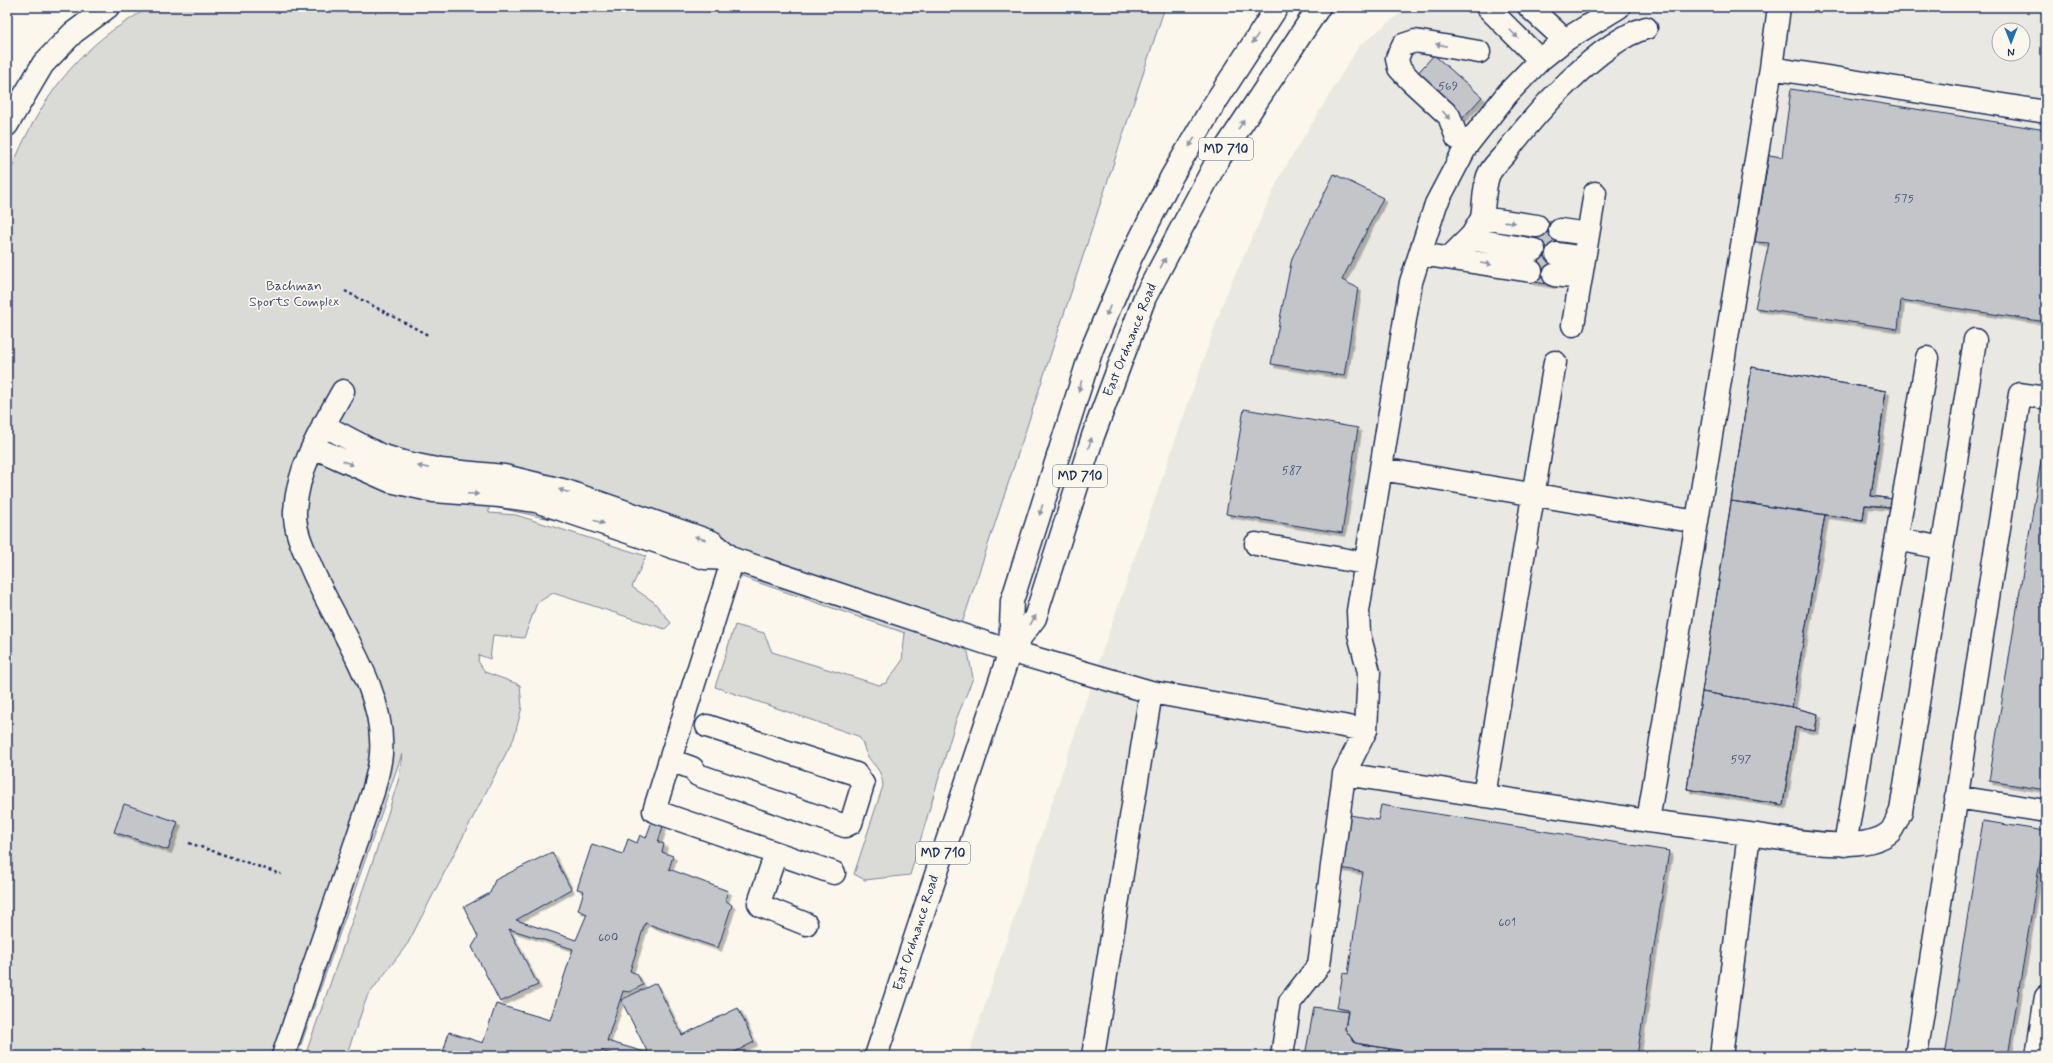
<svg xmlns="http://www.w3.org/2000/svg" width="2053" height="1063" font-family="Mynerve,sans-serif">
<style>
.built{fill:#eae8e2;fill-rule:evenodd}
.green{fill:#dadad7;stroke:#7a849a}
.building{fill:#c3c5c9;stroke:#1b2f5e;filter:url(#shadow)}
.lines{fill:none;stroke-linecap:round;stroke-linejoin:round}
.minor-casing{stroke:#1b2f5e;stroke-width:25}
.major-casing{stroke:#1b2f5e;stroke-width:25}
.path{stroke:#1b2f5e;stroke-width:2.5;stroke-dasharray:3 3;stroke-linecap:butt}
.minor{stroke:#fbf7ec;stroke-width:22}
.major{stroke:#fbf7ec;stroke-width:22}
.oneway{fill:#8b93a5}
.labels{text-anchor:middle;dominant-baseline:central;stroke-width:3.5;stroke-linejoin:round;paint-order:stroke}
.number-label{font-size:12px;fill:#455479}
.shield{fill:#fbf7ec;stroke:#5e6b89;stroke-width:1}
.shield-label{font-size:13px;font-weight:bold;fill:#1b2f5e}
.park-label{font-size:14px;fill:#415176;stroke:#fbf7ec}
.street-label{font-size:14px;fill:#1b2f5e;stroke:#fbf7ec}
</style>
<defs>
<filter id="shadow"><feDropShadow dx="3.5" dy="3.5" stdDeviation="0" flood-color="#0004"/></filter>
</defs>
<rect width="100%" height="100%" fill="#fbf7ec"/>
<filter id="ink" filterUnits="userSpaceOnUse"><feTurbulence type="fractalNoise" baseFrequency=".025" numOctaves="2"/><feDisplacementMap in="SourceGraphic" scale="8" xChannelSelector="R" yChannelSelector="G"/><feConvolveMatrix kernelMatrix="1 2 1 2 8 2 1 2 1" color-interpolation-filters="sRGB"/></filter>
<g filter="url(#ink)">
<path class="built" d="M1408 7H2046V1056H968L1099 661 1225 297 1280 176 1359 46ZM1999 30H2023V54H1999Z"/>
<path class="green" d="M149 7H1165L956 642 968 652 973 678 956 720 910 875 865 880 854 874 883 786C882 768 873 767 866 753 863 746 864 743 858 736L715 687 735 625 764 633 772 652 879 685 886 683 902 661 905 633 742 577 677 559 560 521 489 506V513L516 515 646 556 632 587 654 602 671 623 665 629 553 593 537 603 524 638 493 635 490 659 479 655 478 661 485 672 520 685 522 707 514 738 408 943 367 997 346 1056H305L375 855 399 778 402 754 297 1056H7V180C29 121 62 67 113 30 125 22 137 15 149 7Z"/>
<path class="building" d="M1434 55 1482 97 1462 119 1414 77Z
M1791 89 2046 130V322L1901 300 1898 329 1755 308 1769 243 1755 242 1769 155 1782 157Z
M1334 174 1383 198 1342 280 1358 288 1344 376 1271 364 1292 258Z
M1538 219 1561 223 1552 285 1529 281Z
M1752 367 1886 391 1871 496 1893 499 1890 507 1865 505 1863 520 1825 515 1792 707 1818 714 1815 731 1795 727 1783 805 1687 789Z
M1752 367 1886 391 1871 496 1893 499 1890 507 1865 505 1863 520 1731 501Z
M1244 409 1358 428 1342 533 1226 514Z
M2046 430V790L1989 781Z
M1731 501 1825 515 1792 707 1702 692Z
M1702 692 1792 707 1818 714 1815 731 1795 727 1783 805 1687 789Z
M124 804 178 822 168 850 114 832Z
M1381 805 1669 851 1637 1056H1435L1355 1043 1345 1029 1348 1010 1337 1008 1343 973 1348 974 1363 872 1335 867 1344 814 1378 820Z
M652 821 663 826 658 842 664 844 662 852 673 856 669 869 728 891 725 900 732 905 718 948 645 923 630 971 637 974 643 985 629 992 623 991 607 1041 648 1053 621 1000 656 983 682 1035 738 1008 754 1042 727 1056H620L601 1051 600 1056H442L449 1032 483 1043 496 1004 550 1020 573 949 509 929 538 985 500 1002 472 947 478 937 464 907 490 893 495 880 552 852 571 889 516 920 576 940 587 914 578 910 584 891 577 889 592 844 623 854 628 839 637 843 640 835 646 838Z
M1983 821 2045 831 2008 1056H1945Z
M1314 1007 1348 1012 1345 1029 1355 1043 1389 1049 1388 1056H1305Z
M1389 1049 1435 1056H1388Z"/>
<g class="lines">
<defs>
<path id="minor" d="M1487 7 1540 60
M1771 68 2046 112
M7 125 43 64 73 33 108 7
M1457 138 1449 116 1410 80 1399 68 1397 58 1403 45 1415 41 1479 52
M1482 218C1484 205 1484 188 1488 176 1491 168 1500 160 1505 154 1533 116 1599 41 1646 28
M1560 230 1588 234
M1466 242 1476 240 1534 250
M1420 254 1531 271
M1557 254 1584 258
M1449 258 1472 235 1482 218 1537 226
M1554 275 1581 278
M1573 325 1595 193
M323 425 380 455 407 463 441 470 504 476 566 491 712 542 733 559
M313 447 390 481 434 491 500 496 536 501 705 558 733 559
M1381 469 1697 522
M1897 539 1942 548
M1256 544 1365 563
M670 760 692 768 698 775 845 826 851 823 863 784 856 774 707 726
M1344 774 1648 821
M1484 796 1555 362
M1956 797 2046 811
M1749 834C1782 838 1863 856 1890 832 1894 828 1898 817 1901 811L1975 340
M1845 845 1927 358
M776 853 759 903 761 906 806 924
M834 873 654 811 733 559 1010 651 1151 692 1366 730 1369 672 1359 634 1358 611 1411 282 1436 204 1467 145 1508 93 1540 60 1565 40 1619 7
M283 1056 373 792C376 779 380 767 381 754 386 689 336 626 312 569 304 550 294 531 295 511 297 468 322 428 343 391
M1093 1056 1151 692
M1282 1056 1290 1002 1319 965 1344 774 1366 730
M1721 1056 1749 834 1648 821 1771 68 1779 7
M1916 1056 2020 394 2046 398
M2037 1056 2046 996"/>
<path id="major" d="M1529 7 1565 40
M1010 651 1035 618 1093 436 1145 297 1216 163 1319 7
M876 1056 1010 651 1012 601 1092 349 1131 257 1172 176 1211 109 1277 7"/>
</defs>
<use href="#minor" class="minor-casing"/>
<use href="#major" class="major-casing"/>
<path class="path" d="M345 291 428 335
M189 843 281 874"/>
<use href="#minor" class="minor"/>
<use href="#major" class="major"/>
</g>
<defs><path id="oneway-solid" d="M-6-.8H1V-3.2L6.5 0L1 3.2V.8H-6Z"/></defs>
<g class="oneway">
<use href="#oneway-solid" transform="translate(1514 34) rotate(45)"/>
<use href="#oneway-solid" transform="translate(1255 39) rotate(122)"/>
<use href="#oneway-solid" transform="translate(1441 45) rotate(-169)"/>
<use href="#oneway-solid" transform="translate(1446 115) rotate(50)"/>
<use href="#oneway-solid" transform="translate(1241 125) rotate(-57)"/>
<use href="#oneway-solid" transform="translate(1192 142) rotate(120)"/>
<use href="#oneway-solid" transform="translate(1510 222) rotate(8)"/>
<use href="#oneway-solid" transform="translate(1163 263) rotate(-62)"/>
<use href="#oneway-solid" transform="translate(1486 264) rotate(9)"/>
<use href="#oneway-solid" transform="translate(1108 311) rotate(113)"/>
<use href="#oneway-solid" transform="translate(1080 386) rotate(107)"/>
<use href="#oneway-solid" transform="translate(1090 443) rotate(-73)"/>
<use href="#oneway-solid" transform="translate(348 463) rotate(25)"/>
<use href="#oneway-solid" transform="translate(423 467) rotate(-169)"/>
<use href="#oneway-solid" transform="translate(564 491) rotate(-163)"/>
<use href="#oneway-solid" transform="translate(473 494) rotate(3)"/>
<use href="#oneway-solid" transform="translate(1041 510) rotate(107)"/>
<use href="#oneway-solid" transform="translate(599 522) rotate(19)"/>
<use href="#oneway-solid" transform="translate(700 538) rotate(-161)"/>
<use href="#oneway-solid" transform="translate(1033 620) rotate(-59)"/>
</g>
</g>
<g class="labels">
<g class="number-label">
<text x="1448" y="87">569</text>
<text x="1904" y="199">575</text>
<text x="1292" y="471">587</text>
<text x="1741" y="760">597</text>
<text x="1507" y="923">601</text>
<text x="608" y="938">600</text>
</g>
<g class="shield">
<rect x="1199" y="138" width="54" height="22" rx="3"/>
<rect x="1053" y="465" width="54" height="22" rx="3"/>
<rect x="916" y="842" width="54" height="22" rx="3"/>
</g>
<g class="shield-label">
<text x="1226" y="149">MD 710</text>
<text x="1080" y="476">MD 710</text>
<text x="943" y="853">MD 710</text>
</g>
<g class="park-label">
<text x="294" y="286">Bachman<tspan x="294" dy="16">Sports Complex</tspan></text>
</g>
<g class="street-label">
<text transform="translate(1130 340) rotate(-68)">East Ordnance Road</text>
<text transform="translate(916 933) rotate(-72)">East Ordnance Road</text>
</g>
</g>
<rect width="2053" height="1063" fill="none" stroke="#fbf7ec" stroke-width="24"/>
<rect x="12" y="12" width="2029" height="1039" fill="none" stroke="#1b2f5e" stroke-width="1.5" filter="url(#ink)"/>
<g transform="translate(2011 42) rotate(180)"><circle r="19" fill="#fbf7ec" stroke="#a1a7b3"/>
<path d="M0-3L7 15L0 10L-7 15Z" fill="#1f6fb2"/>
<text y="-6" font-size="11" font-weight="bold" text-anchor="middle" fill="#1b2f5e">N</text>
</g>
</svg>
